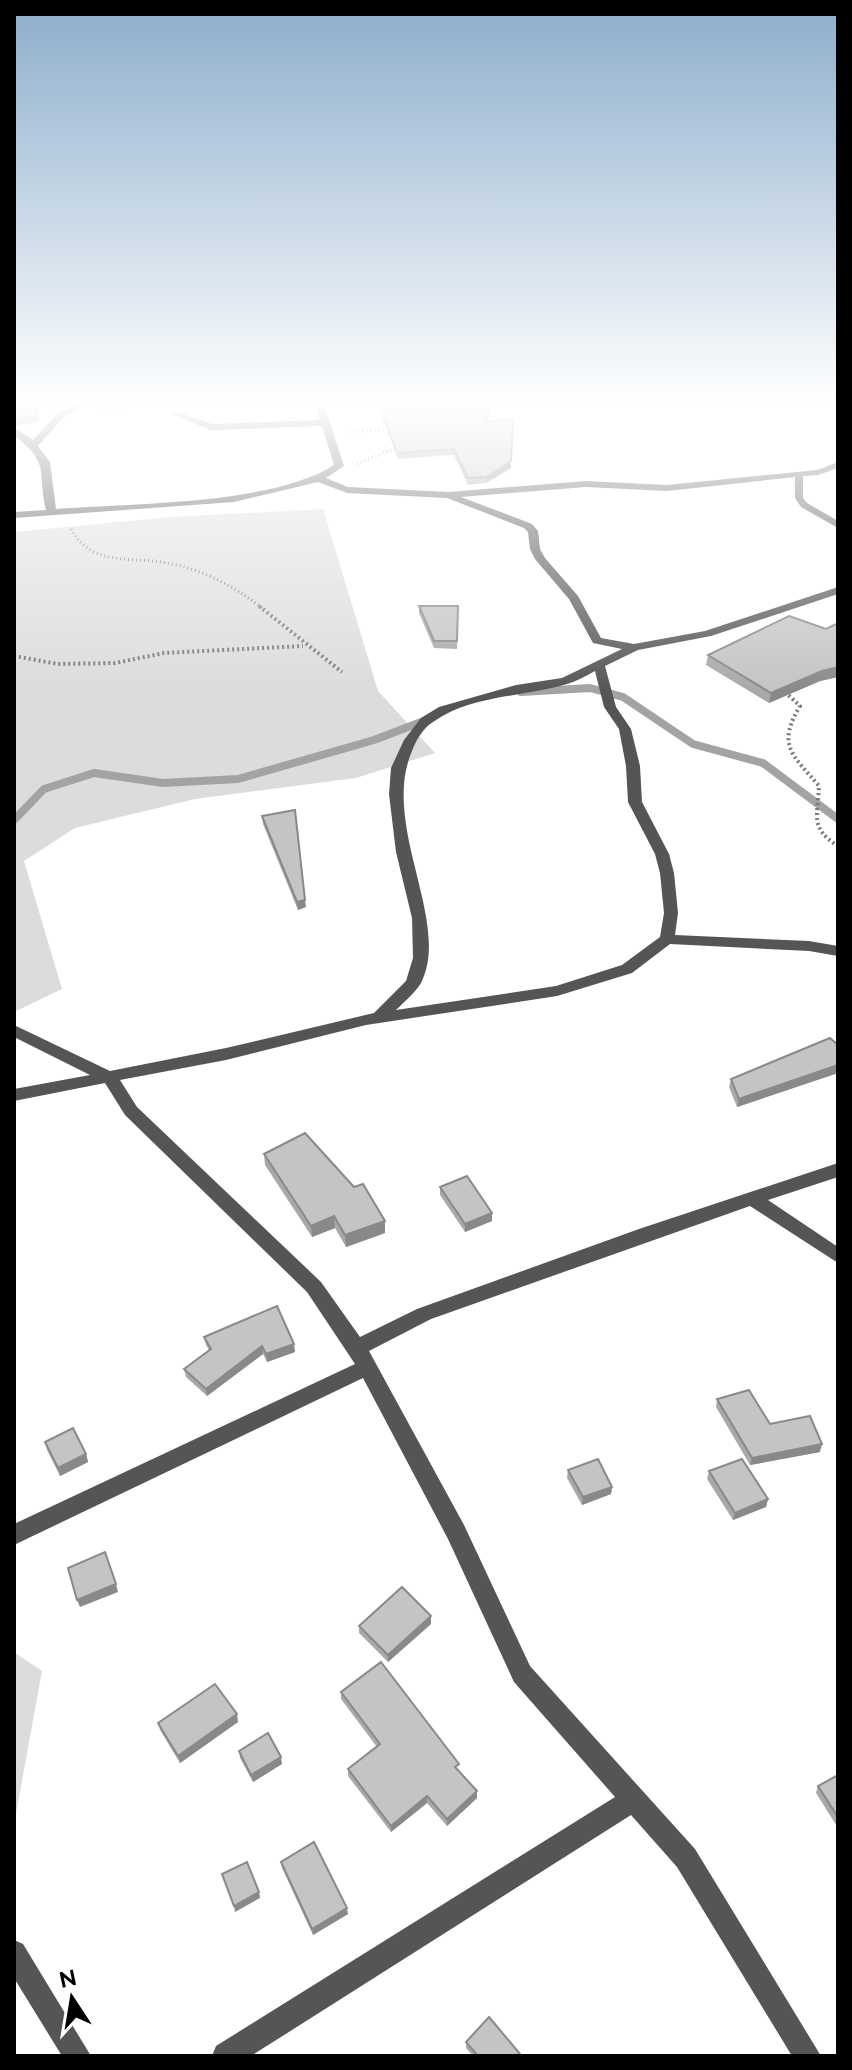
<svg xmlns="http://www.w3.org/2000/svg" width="852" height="2070" font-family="Raleway,sans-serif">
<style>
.green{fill:#dcdcdc}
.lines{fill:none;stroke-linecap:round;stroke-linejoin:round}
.stream{stroke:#a3a3a3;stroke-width:8}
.path-far1{stroke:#777;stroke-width:3;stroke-dasharray:1 3;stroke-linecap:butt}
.path{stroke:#777;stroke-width:4;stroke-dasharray:2 3;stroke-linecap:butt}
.service{fill:#555;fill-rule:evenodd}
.minor{fill:#555;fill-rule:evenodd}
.wall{fill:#a9a9a9}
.shaded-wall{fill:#898989}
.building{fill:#c4c4c4;stroke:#898989;stroke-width:2}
</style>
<rect width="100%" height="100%" fill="#fff"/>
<path class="green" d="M323 509 378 691 435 753 356 778 195 799 75 828 24 861 62 989 14 1012V532L171 517Z
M14 1652 42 1671 14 1825Z"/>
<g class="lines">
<path class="stream" d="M521 692 590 688 623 697 693 744 763 763 838 819
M14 820 44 789 94 773 163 783 238 779 374 740 429 719"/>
<path class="path-far1" d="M351 432 392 429
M357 464 400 446
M71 529C93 569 134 555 172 564 206 571 235 587 262 608"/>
<path class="path" d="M259 606 342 672
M14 656 58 664 115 663 164 653 303 646
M785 692 800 706C776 746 793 755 819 786 818 815 809 828 838 846"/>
<path class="service" d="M838 462V468L818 475 803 476V498L807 503 838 521V528L801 507 795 498V477L667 491 586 487 448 498 444 495 448 492 586 481 667 485 817 470Z"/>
<path class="minor" d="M75 404H86L62 419 38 446 50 462 56 509C131 503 272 505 334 465L322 426 211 430 171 414 179 412 212 424 320 420 315 404H324L344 466 326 478 348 487 448 492 532 524 538 531 540 549 545 558 578 596 601 638 634 644 705 631 838 587V594L711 636 638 650 605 666 616 707 631 729 640 766 642 802 669 854 674 873 678 913 675 935 809 941 838 946V956L809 951 670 944 632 973 557 996 366 1025 226 1060 120 1080 137 1107 321 1282 360 1337 417 1309 639 1229 838 1163V1177L768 1200 838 1247V1263L750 1206 431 1319 369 1351 464 1525 530 1666 695 1849 821 2056H792L677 1867 631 1815 251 2056H212L216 2046 615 1797 514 1682 448 1539 363 1378 14 1545V1524L355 1364 307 1292 125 1115 105 1083 14 1101V1089L90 1075 14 1037V1025L110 1071 226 1048 374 1013 406 981 413 958 412 918 396 852 389 794 391 768 404 740 421 718 439 707 516 685 562 678 622 649 593 643 569 599 535 559 530 549 528 532 524 528 447 498 347 493 318 482 234 502 14 518V512L46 510C37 470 51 464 14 435V427L33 440 56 415ZM595 671 604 707 619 729 626 766 628 802 655 854 660 873 664 913 660 937 622 965 556 986 396 1010C404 1002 415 993 421 983 452 922 380 825 412 751 416 740 423 728 433 722 471 695 524 697 567 684 577 681 586 676 595 671Z
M14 1940 23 1944 91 2056H62L14 1978Z"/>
</g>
<path class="wall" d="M377 404H493L488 422 513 419 511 468 486 483 468 485 454 455 398 459Z
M419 606H458L457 649 434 648 419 613Z
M838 623V677L820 681 769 703 706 665 708 655 826 629Z
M262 816 306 907 298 910 263 824Z
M838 1045V1073L737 1107 729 1087 731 1079Z
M264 1154 385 1221V1233L346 1247 335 1228 312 1237 265 1165Z
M440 1187 492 1213V1221L465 1232 440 1195Z
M204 1337 295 1352 267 1362 263 1354 207 1396 186 1377 184 1369 209 1350 206 1345Z
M717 1399 770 1424 820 1452 750 1465 716 1407Z
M45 1442 86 1454 88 1462 60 1476 47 1450Z
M568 1470 612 1487 611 1494 582 1505 567 1478Z
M709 1471 768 1499 766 1507 733 1520 707 1479Z
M431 1624 388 1662 359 1633V1626Z
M341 1692 459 1770 477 1798 447 1826 427 1803 391 1832 348 1776V1769L377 1747 341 1699Z
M238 1722 180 1763 160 1730 158 1723Z
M239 1751 282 1764 253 1782 240 1758Z
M838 1775V1828L816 1793 818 1786Z
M281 1862 348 1914 313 1935 282 1868Z
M466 2042 520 2054V2056H473L466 2048Z"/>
<path class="shaded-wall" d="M37 404H38V422L14 426V419Z
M98 404H148L141 407 98 410Z
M511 461V468L486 483 487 477Z
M838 667V677L820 681 769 703 771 693 822 671Z
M305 900 306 907 298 910 297 902Z
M838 1065V1073L737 1107 739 1099Z
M492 1213V1221L465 1232V1224Z
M334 1216 335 1228 312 1237 311 1226Z
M385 1221V1233L346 1247 345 1235Z
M294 1344 295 1352 267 1362 266 1354Z
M262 1346 263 1354 207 1396 206 1389Z
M822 1444 820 1452 750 1465 752 1458Z
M86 1454 88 1462 60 1476 58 1468Z
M612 1487 611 1494 582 1505 583 1497Z
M768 1499 766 1507 733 1520 735 1513Z
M116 1584 118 1592 80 1607 77 1600Z
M431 1616V1624L388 1662V1655Z
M237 1714 238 1722 180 1763 178 1756Z
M281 1757 282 1764 253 1782 251 1775Z
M477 1791V1798L447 1826V1819Z
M427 1796V1803L391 1832V1826Z
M259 1892 260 1898 235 1912 234 1906Z
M347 1908 348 1914 313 1935 312 1929Z"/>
<path class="building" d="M14 404H37V415L14 419Z
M379 404H491L486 422 513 419 511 461 487 477 468 478 454 449 397 453Z
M419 606H458L457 641H434Z
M789 616 826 629 838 623V667L822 671 771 693 708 655Z
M295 810 305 900 297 902 262 816Z
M830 1038 838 1045V1065L739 1099 731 1079Z
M305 1133 354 1187 363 1184 385 1221 345 1235 334 1216 311 1226 264 1154Z
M467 1176 492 1213 465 1224 440 1187Z
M277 1306 294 1344 266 1354 262 1346 206 1389 184 1369 211 1349 204 1337Z
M749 1390 770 1424 810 1416 822 1444 752 1458 717 1399Z
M73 1428 86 1454 58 1468 45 1442Z
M598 1459 612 1487 583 1497 568 1470Z
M742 1459 768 1499 735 1513 709 1471Z
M105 1552 116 1584 77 1600 68 1568Z
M402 1587 431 1616 388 1655 359 1626Z
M381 1662 459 1764 455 1767 477 1791 447 1819 427 1796 391 1826 348 1769 380 1744 341 1692Z
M215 1684 237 1714 178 1756 158 1723Z
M268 1733 281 1757 251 1775 239 1751Z
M838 1775V1817L818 1786Z
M314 1842 347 1908 312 1929 281 1862Z
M247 1862 259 1892 234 1906 222 1874Z
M489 2017 520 2054 519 2056H478L466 2042Z"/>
<linearGradient id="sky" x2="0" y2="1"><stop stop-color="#8cadcc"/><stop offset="0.58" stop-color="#fff"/><stop offset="1" stop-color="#fff" stop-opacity="0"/></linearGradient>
<rect width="852" height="693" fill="url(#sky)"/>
<rect width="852" height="2070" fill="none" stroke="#000000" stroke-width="32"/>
<g transform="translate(72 1998) rotate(348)" stroke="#ffffff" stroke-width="6" paint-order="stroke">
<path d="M0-6L14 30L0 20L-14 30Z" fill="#000000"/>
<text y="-12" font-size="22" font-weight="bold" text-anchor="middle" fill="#000000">N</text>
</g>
</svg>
